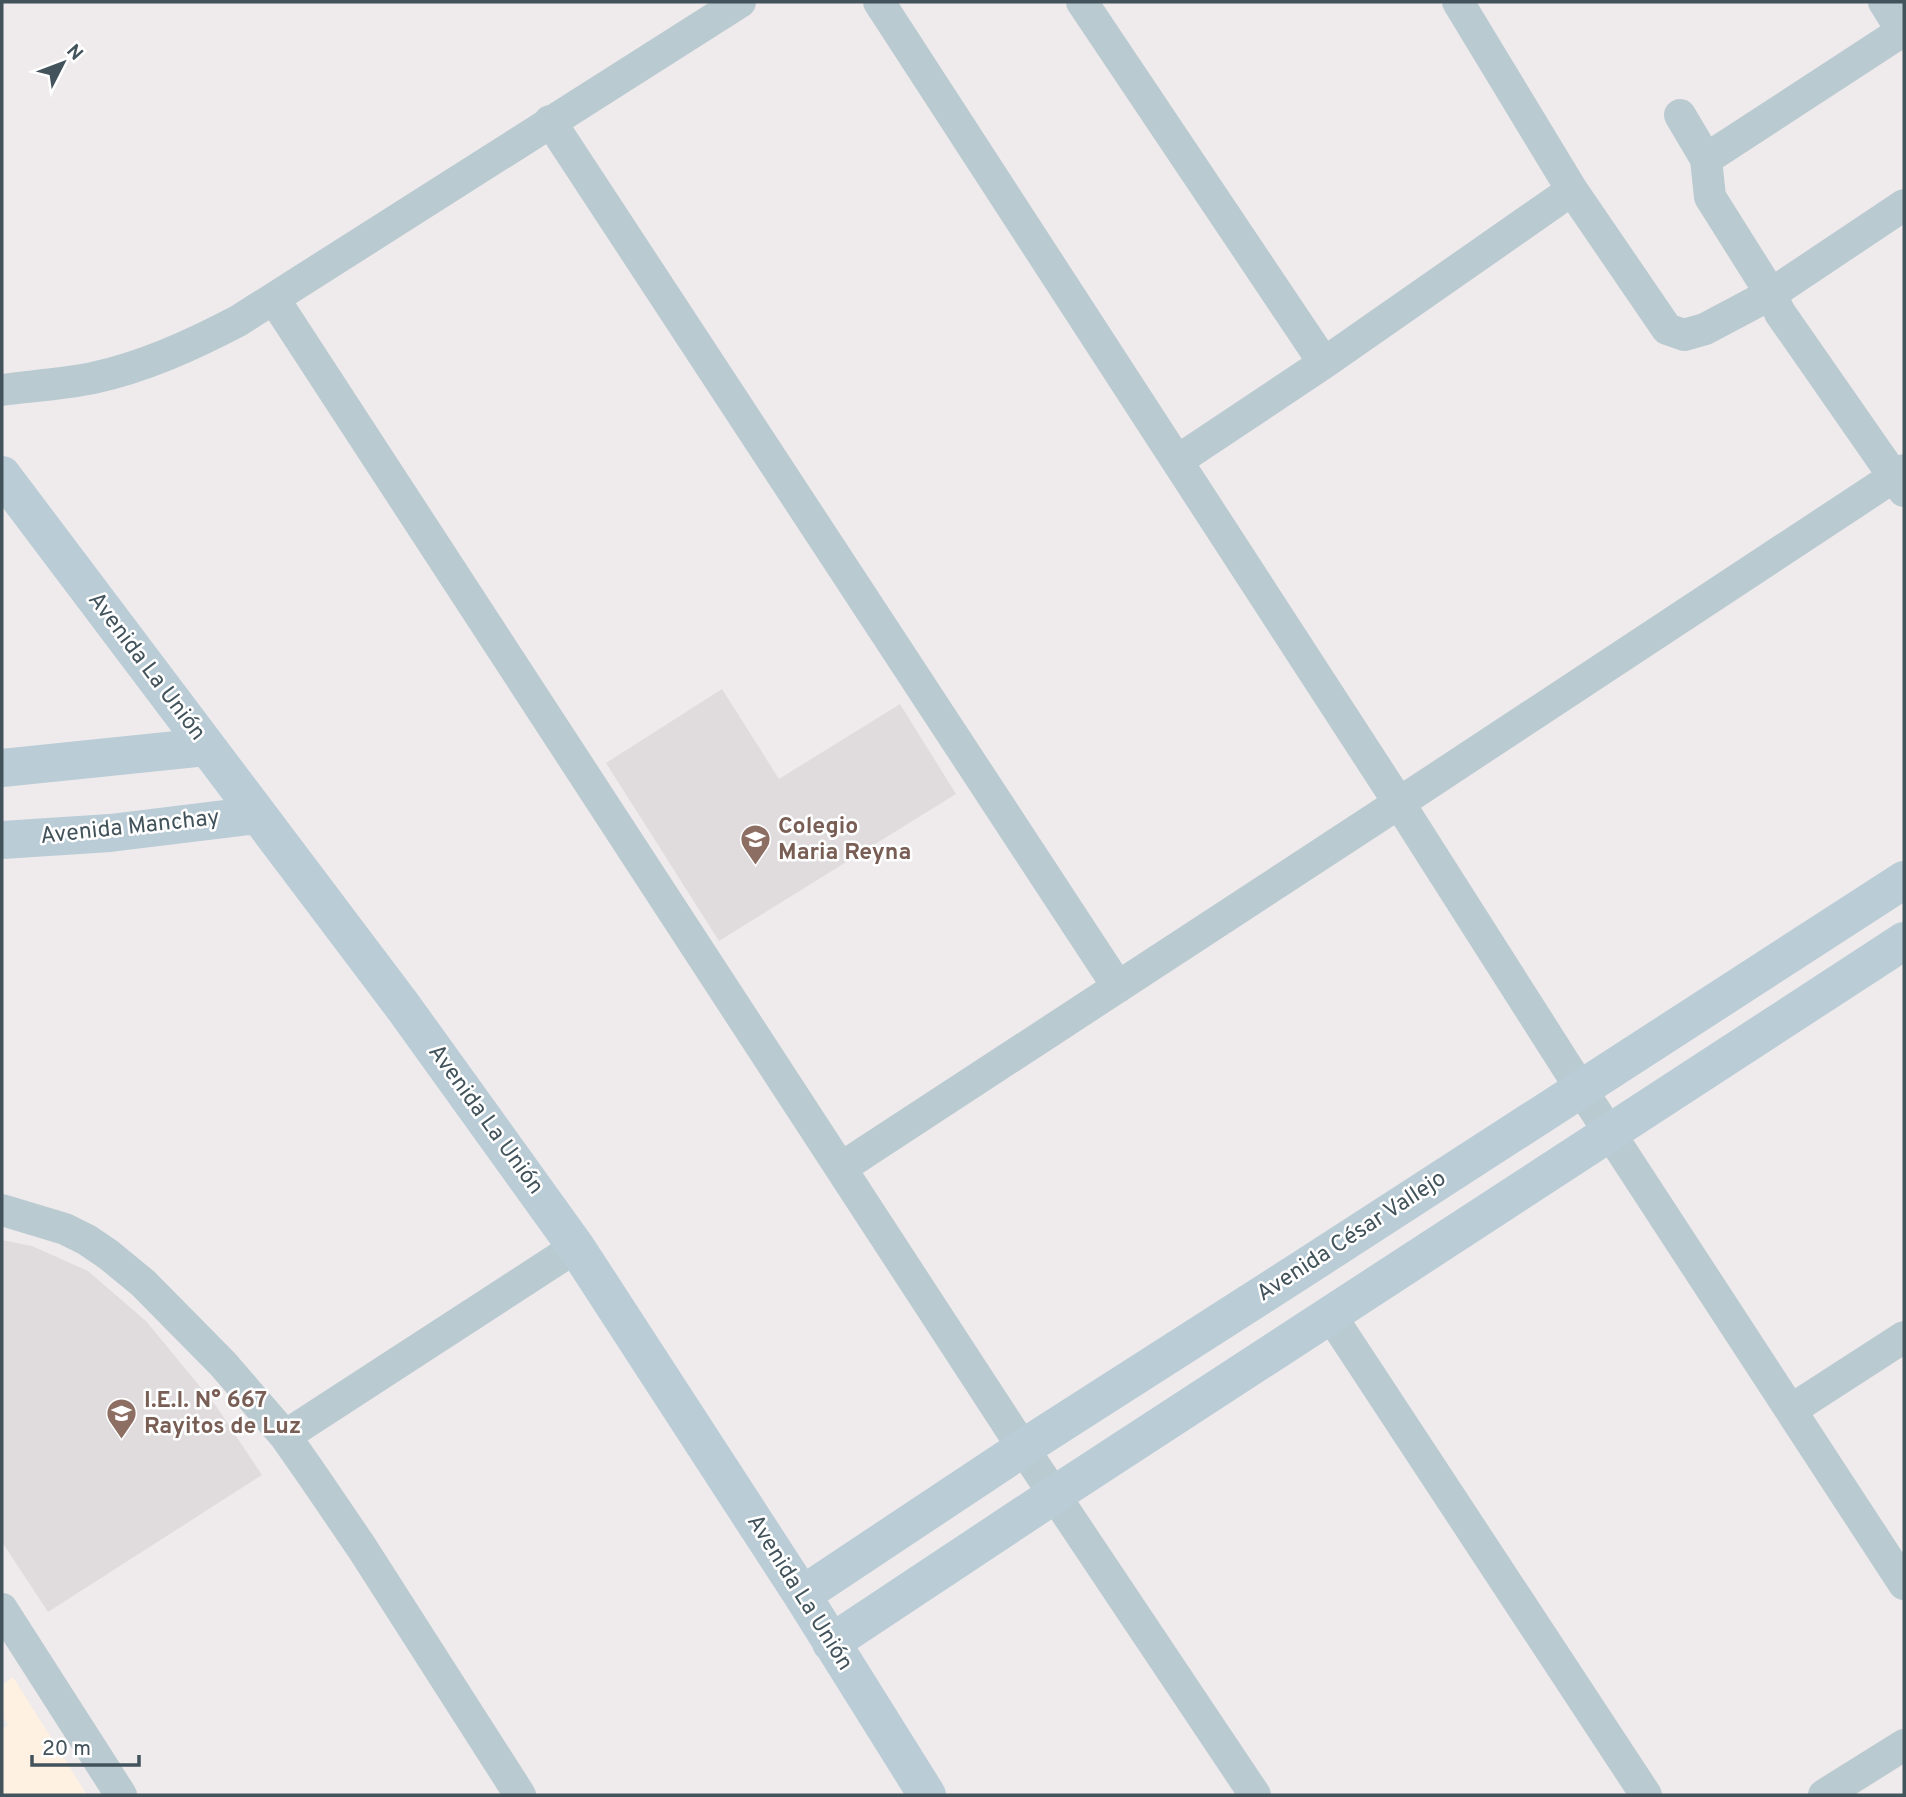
<svg xmlns="http://www.w3.org/2000/svg" width="1906" height="1797" font-family="Overpass,sans-serif">
<style>
.commercial{fill:#fef1e1}
.education{fill:#e0dcde}
.lines{fill:none;stroke-linecap:round;stroke-linejoin:round}
.street{stroke:#bacad1;stroke-width:32}
.secondary{stroke:#baccd6;stroke-width:38}
.labels{text-anchor:middle;dominant-baseline:central;stroke-width:5;stroke-linejoin:round;paint-order:stroke}
.street-label{font-size:23px;fill:#42535b;stroke:#fff}
.education-label{font-size:23px;font-weight:bold;fill:#785e54;stroke:#fff;text-anchor:start}
</style>
<rect width="100%" height="100%" fill="#efebec"/>
<path class="commercial" d="M13 1677 87 1795H2V1729L8 1725 2 1716V1685Z"/>
<path class="education" d="M722 689 779 779 900 704 956 794 719 941 606 763Z
M2 1240 32 1246 88 1271 146 1321 216 1406 262 1475 48 1612 2 1542Z"/>
<g class="lines">
<path class="street" d="M879 2 1399 803 1581 1089 1904 1584
M1082 2 1324 363
M1458 2 1572 190 1667 329 1684 335 1705 329 1771 294 1904 205
M1884 2 1904 34
M1680 115 1706 159 1710 197 1771 294 1780 313 1904 491
M550 121 1118 987
M1706 159 1904 30
M274 299 1023 1448 1255 1795
M2 390C32 386 63 384 93 378 144 367 192 345 238 321L740 2
M1177 461 1324 363 1572 190
M841 1168 1399 803 1904 470
M2 1210 65 1229 87 1240 109 1255 143 1283 223 1364 285 1436 313 1476 362 1548 520 1795
M1331 1316 1646 1795
M1791 1410 1904 1337
M285 1436 576 1247
M2 1609 121 1795
M1824 1795 1904 1745"/>
<path class="secondary" d="M2 475 404 1008 576 1247 802 1595 927 1795
M2 768 206 747
M2 840 110 833 257 815
M802 1595 1023 1448 1301 1270 1904 880
M831 1643 1054 1495 1904 941"/>
</g>
<defs>
<symbol id="school-pin" viewBox="-11 -11 22 30"><path d="M0 17L-7.5 6A9.5 9.5 0 1 1 7.5 6Z" fill="#8d6e63" stroke="#fff"/><path d="M0-5L7-2L0 1L-7-2ZM-4 1L0 2.5L4 1V4Q0 6-4 4Z" fill="#fff"/></symbol>
</defs>
<g fill-rule="evenodd">
<use href="#school-pin" x="738" y="822" width="35" height="47"/>
<use href="#school-pin" x="104" y="1396" width="35" height="47"/>
</g>
<g class="labels">
<g class="street-label">
<text transform="translate(146 667) rotate(53)">Avenida La Unión</text>
<text transform="translate(130 828) rotate(-6)">Avenida Manchay</text>
<text transform="translate(485 1120) rotate(54)">Avenida La Unión</text>
<text transform="translate(1352 1237) rotate(-33)">Avenida César Vallejo</text>
<text transform="translate(799 1593) rotate(58)">Avenida La Unión</text>
</g>
<g class="education-label">
<text x="778" y="827">Colegio<tspan x="778" dy="26">Maria Reyna</tspan></text>
<text x="144" y="1401">I.E.I. N° 667<tspan x="144" dy="26">Rayitos de Luz</tspan></text>
</g>
</g>
<rect width="1906" height="1797" fill="none" stroke="#42535b" stroke-width="7"/>
<g transform="translate(63 63) rotate(48)" stroke="#ffffff" stroke-width="5" paint-order="stroke">
<path d="M0-5L12 26L0 18L-12 26Z" fill="#42535b"/>
<text y="-10" font-size="19" font-weight="bold" text-anchor="middle" fill="#42535b">N</text>
</g>
<path d="M32 1755v10h107v-10" fill="none" stroke="#42535b" stroke-width="3.5"/>
<text x="42" y="1755" font-size="21" fill="#42535b" stroke="#ffffff" stroke-width="5" paint-order="stroke">20 m</text>
</svg>
